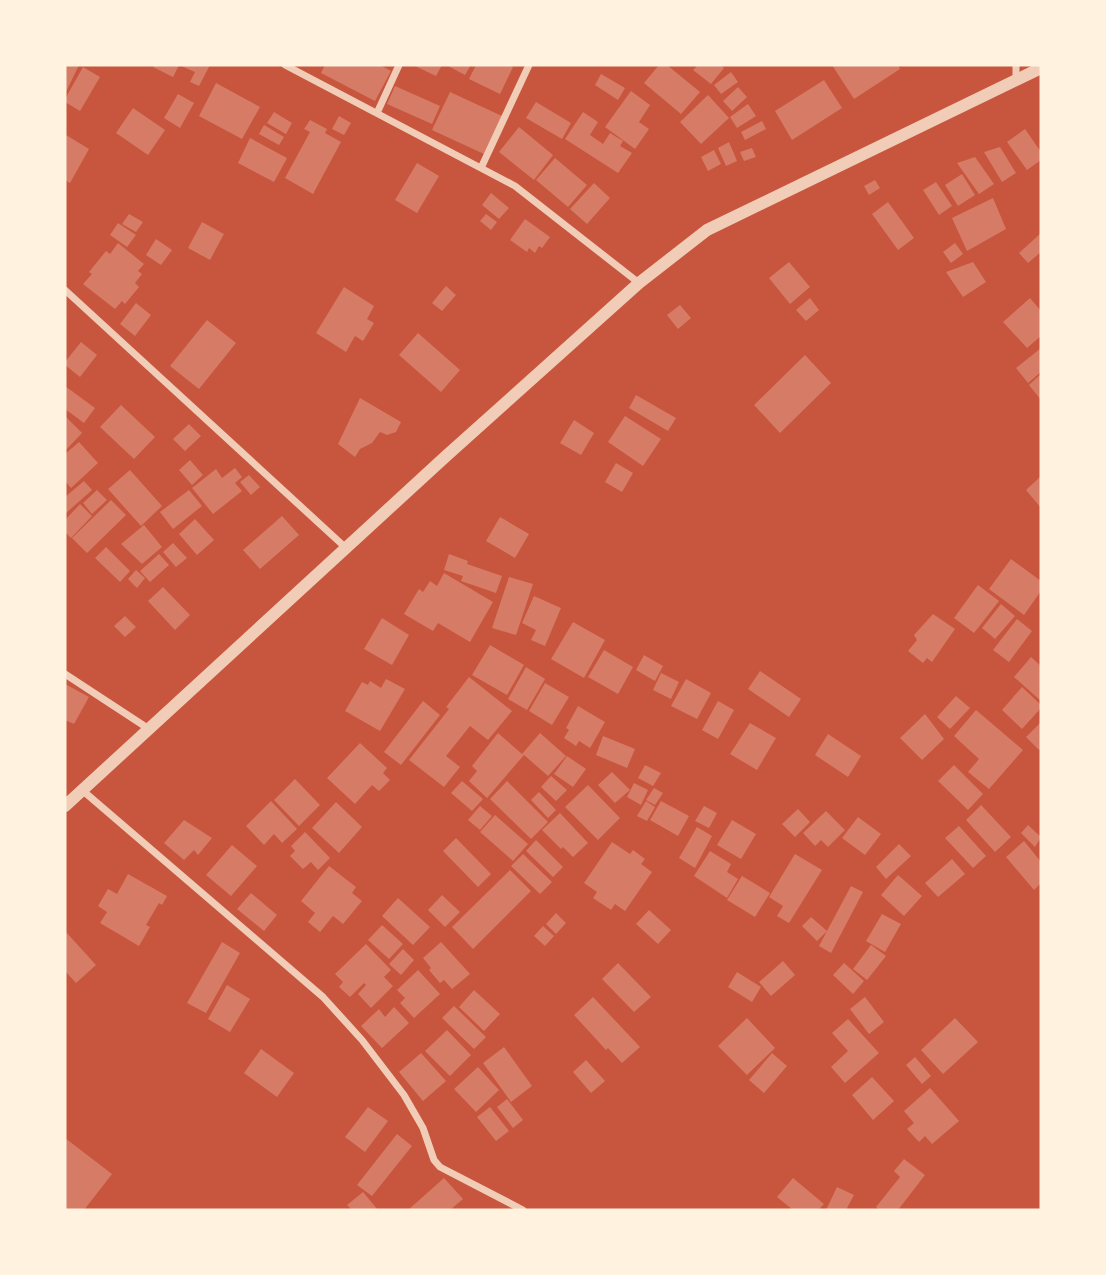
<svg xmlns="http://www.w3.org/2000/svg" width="1106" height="1275" font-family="'DM Sans',sans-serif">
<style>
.building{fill:#d67c66}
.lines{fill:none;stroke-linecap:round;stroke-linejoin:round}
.minor{stroke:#f1ccb7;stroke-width:7}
.tertiary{stroke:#f1ccb7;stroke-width:12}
</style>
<rect width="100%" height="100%" fill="#c8553d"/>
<path class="building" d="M65 65H79L65 94Z
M154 65H179L173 77 153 67Z
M179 65H210L199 86 190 82 195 72Z
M325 65H380L391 71 375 101 321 73Z
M413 65H442L436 76Z
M446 65H471L465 75Z
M476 65H509L513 67 500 94 469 79Z
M659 65H667L700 92 681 114 644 83Z
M698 65H720L724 68 711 84 693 70Z
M832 65H898L900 69 854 99Z
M83 67 100 77 80 111 65 102V99Z
M731 72 738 82 721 94 714 85Z
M601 74 625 88 618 100 595 85Z
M824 80 842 108 792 140 775 111Z
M216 83 260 107 242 139 199 116Z
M395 86 440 106 432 124 387 104Z
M738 87 747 97 732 111 723 101Z
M631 91 650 105 639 122 649 129 635 149 605 127Z
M450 92 502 116 484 154 432 130Z
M178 94 194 103 180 128 164 118Z
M708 95 729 118 701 144 680 122Z
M536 102 571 123 562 139 526 118Z
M748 104 756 116 737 128 730 117Z
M133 108 165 130 148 155 116 133Z
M274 112 292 123 286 134 267 123Z
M583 112 598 122 590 135 603 144 610 133 623 141 620 146 632 153 618 173 565 139Z
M339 116 351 123 344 135 332 129Z
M310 120 327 129 325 133 341 142 313 194 285 178 310 132 304 129Z
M762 121 766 129 745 140 741 132Z
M264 125 284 137 279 145 259 134Z
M519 127 553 155 534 180 499 152Z
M1025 129 1041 152V160L1027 170 1007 142Z
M66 135 89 149 70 183 65 180Z
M250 138 287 158 274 182 238 163Z
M729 142 737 161 726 166 718 148Z
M1000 147 1016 173 1002 182 984 152Z
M752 148 756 157 744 161 740 152Z
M714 150 721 164 708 171 701 157Z
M975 157 994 184 979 194 957 163Z
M555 158 587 185 568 207 536 180Z
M417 163 439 176 417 213 395 200Z
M962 174 975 195 958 206 945 185Z
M875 180 880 188 869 195 864 186Z
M936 182 952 206 939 215 923 190Z
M594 183 610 198 587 224 570 209Z
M491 193 509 208 499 219 482 205Z
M993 198 1006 229 967 251 952 218Z
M888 202 914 238 898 250 872 214Z
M129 214 143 222 136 232 122 224Z
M486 214 497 222 491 230 480 221Z
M525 219 550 237 542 248 539 246 535 253 529 248 527 252 510 240Z
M202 222 224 234 210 260 188 248Z
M118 223 136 235 127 247 110 235Z
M1041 233V252L1028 263 1019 253Z
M156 239 172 250 161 265 146 255Z
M118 243 144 264 138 271 142 274 135 283 139 287 125 304 122 301 115 309 83 284 92 274 89 272 106 251 110 254Z
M955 243 963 254 951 263 943 252Z
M789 262 810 287 790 304 769 278Z
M973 262 986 282 963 297 946 272Z
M446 286 456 295 442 311 432 303Z
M344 287 374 306 367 319 374 323 363 341 355 336 346 352 316 333Z
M810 298 819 310 806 321 796 310Z
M1030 298 1041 311V336L1027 348 1003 322Z
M136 303 151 315 135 336 120 324Z
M680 305 691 318 678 329 667 315Z
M207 320 236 343 199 389 170 366Z
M418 333 460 370 441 392 399 355Z
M81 342 97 355 80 377 65 365V362Z
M1041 348V372L1028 383 1016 368Z
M805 355 831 383 780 433 754 405Z
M1041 374V400L1029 385Z
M65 386 95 408 84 423 65 409Z
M636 395 676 418 668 431 629 408Z
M360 398 401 422 396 432 387 435 380 432 372 443 360 449 355 457 338 444Z
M121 405 155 437 134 459 100 427Z
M65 416 82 433 65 451Z
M625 416 661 439 643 466 608 442Z
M574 420 594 433 581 455 560 443Z
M189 424 201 436 185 451 173 439Z
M79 442 98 463 71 488 65 481V454Z
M190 460 203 475 192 485 179 470Z
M616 463 633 473 622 492 605 482Z
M235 468 242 477 235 483 242 491 213 514 192 488 216 469 222 478Z
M130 470 162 506 141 526 108 489Z
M249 475 260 487 251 495 240 482Z
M1041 476V508L1026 490Z
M84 481 92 490 65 514V497Z
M97 490 107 500 92 514 83 503Z
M189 490 202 506 173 529 160 512Z
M111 500 126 515 87 553 72 538Z
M80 504 92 516 71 538 65 532V520Z
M282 516 299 535 260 569 243 550Z
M500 517 529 534 515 558 486 541Z
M195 519 214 540 197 555 179 534Z
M144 525 162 547 142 564 121 544Z
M173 543 187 558 176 567 163 552Z
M106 547 130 571 120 582 95 558Z
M159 554 169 565 150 582 140 571Z
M449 554 468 561 467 564 502 576 496 593 461 581 463 576 444 570Z
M1011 559 1041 581V591L1024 615 989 589Z
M136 570 145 578 137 588 128 579Z
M444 573 493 602 470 642 438 623 433 631 404 614 419 589 423 592 430 581 437 586Z
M509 577 533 584 516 635 492 628Z
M978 585 999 601 974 633 954 618Z
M163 587 190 615 175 630 148 601Z
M534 596 561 608 545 646 531 640 536 630 522 623Z
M1001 604 1015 616 995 639 982 628Z
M933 614 955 629 932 662 927 658 923 663 908 651 917 640 914 635Z
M125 616 136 627 125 637 114 626Z
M382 618 409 635 392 665 364 649Z
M1017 619 1032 631 1009 662 993 650Z
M573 622 605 640 584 678 551 659Z
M490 645 524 665 507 695 472 675Z
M604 650 633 667 618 694 588 677Z
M644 655 663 666 655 681 636 670Z
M1031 657 1041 666V701L1014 677Z
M526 667 545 679 527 710 508 699Z
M760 671 801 699 789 717 748 689Z
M661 673 679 682 671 699 653 690Z
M469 677 512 711 488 740 470 726 446 756 460 767 444 787 409 760 449 709 446 707Z
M386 679 405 689 380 731 345 711 362 682 368 685 370 681 381 688Z
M686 679 711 693 697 719 671 706Z
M545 683 569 697 552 725 529 711Z
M65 684 89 697 74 724 65 720Z
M1022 687 1041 705V708L1022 729 1002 710Z
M956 696 970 708 950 729 937 717Z
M423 701 440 715 401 765 384 752Z
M718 701 734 710 718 739 702 730Z
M578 706 605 722 590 748 579 741 576 746 564 738 569 730 566 728Z
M976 710 1023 750 989 789 968 772 979 759 954 736Z
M925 714 944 739 922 760 900 738Z
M1041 722V747L1039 750 1026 737Z
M750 723 776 738 757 770 730 754Z
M498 733 522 754 540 733 566 756 548 776 524 755 487 798 469 781 477 771 472 766Z
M828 734 861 756 848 777 815 755Z
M603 736 635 749 627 768 596 755Z
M360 743 387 768 383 773 390 780 379 791 372 785 355 804 327 778Z
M567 756 586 769 573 787 554 774Z
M645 765 661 773 653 786 638 778Z
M954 765 983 794 968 810 938 781Z
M612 772 630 790 615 803 598 785Z
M551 776 567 790 556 801 541 787Z
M295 779 320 805 299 826 274 800Z
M462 781 483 799 472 811 451 793Z
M507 781 548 822 531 839 490 799Z
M634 783 648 790 641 805 627 797Z
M588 785 620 818 598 840 565 807Z
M654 788 663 793 655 805 646 800Z
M539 792 556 810 548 818 531 800Z
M271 801 297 829 282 843 274 834 264 845 246 826Z
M646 801 655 807 647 821 637 816Z
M661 801 689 816 678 836 650 820Z
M336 802 362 827 339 853 312 828Z
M981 805 1011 837 995 852 966 820Z
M480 806 492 816 480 830 468 820Z
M704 806 717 813 709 828 695 821Z
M798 809 810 822 795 837 782 824Z
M826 811 845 830 828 847 821 840 815 846 803 833Z
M560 813 588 843 573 857 563 847 561 849 542 830Z
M495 815 528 844 513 861 480 832Z
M858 817 881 834 865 855 842 838Z
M184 820 212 838 198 855 194 850 184 860 164 843Z
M732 820 756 834 741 859 717 845Z
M1028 825 1041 837 1035 847 1021 833Z
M959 826 986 856 973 868 945 838Z
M697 827 712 836 695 868 679 858Z
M305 832 330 858 318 870 311 862 303 869 290 856 295 851 291 846Z
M456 838 491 874 478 887 443 851Z
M536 840 563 867 553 877 526 851Z
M1024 841 1041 862V883L1034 890 1006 857Z
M612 842 630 854 633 850 645 859 641 864 652 872 625 911 615 904 611 910 593 898 597 892 584 883Z
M899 844 911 856 886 879 876 867Z
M232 845 257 866 231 896 206 875Z
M710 851 731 864 727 872 738 879 727 898 694 876Z
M523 854 552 882 540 894 511 866Z
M795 854 822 870 789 923 777 916 783 906 769 897Z
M952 859 965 874 938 897 925 883Z
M329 866 356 887 352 893 362 901 343 924 333 916 320 932 308 922 315 913 301 901Z
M510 870 531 891 473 949 452 927Z
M128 874 167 896 162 905 159 903 146 925 150 927 139 946 100 923 107 912 98 906 108 889 117 894Z
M898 875 922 896 904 916 881 895Z
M742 876 770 893 755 917 727 900Z
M851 886 863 892 831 953 819 946Z
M251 893 277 915 264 931 237 909Z
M442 895 460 912 445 927 428 910Z
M398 898 430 927 413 945 382 916Z
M649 910 671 930 658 944 636 924Z
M556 913 566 923 556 934 546 924Z
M882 914 901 924 885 952 866 941Z
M811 917 827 931 817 941 802 926Z
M382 925 403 944 389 959 368 940Z
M543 926 554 936 545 946 534 936Z
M65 931 96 965 76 983 65 971Z
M222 942 240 953 206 1013 187 1003Z
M441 942 470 974 452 989 444 980 440 983 429 970 431 968 423 958Z
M366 944 391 970 384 977 393 986 371 1008 358 994 366 985 364 983 350 997 339 987 343 982 335 974Z
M871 945 886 956 867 980 853 969Z
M403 949 414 960 401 975 389 964Z
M783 961 795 975 771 996 759 982Z
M618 963 651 997 634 1012 602 979Z
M844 963 864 981 853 994 833 975Z
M418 970 440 994 414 1018 400 1003 405 998 397 990Z
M737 972 761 987 752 1002 728 987Z
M227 985 250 999 230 1032 208 1019Z
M474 990 500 1014 484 1031 459 1007Z
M593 997 640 1047 622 1063 608 1048 606 1050 574 1015Z
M865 997 884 1022 869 1034 850 1009Z
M454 1006 486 1037 474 1049 442 1018Z
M394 1007 409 1023 382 1048 361 1026 379 1009 385 1017Z
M747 1018 775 1048 747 1075 718 1046Z
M955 1018 978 1042 943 1074 921 1050Z
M848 1019 879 1053 845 1083 831 1067 848 1051 832 1033Z
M447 1030 471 1055 450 1076 425 1051Z
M504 1047 532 1086 511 1102 483 1063Z
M261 1049 294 1073 277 1097 244 1073Z
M421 1053 446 1081 423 1101 399 1072Z
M772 1053 787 1066 764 1093 749 1080Z
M915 1057 931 1076 922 1084 906 1065Z
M586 1060 605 1081 591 1093 573 1072Z
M478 1067 499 1090 476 1112 454 1089Z
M872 1077 894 1101 873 1120 852 1095Z
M930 1088 959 1121 932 1144 925 1136 919 1142 907 1129 914 1123 904 1111Z
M507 1099 523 1120 513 1128 497 1107Z
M368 1107 388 1121 365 1152 345 1137Z
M490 1107 509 1131 496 1141 477 1117Z
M397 1134 412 1146 372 1196 357 1185Z
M65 1138 112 1174 84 1210H65Z
M904 1159 925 1175 898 1210H880L876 1207 900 1177 894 1171Z
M444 1178 463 1199 450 1210H408Z
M793 1178 824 1204 818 1210H793L777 1197Z
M837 1187 854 1195 846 1210H826Z
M363 1192 378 1210H352L347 1205Z"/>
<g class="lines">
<path class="minor" d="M285 65 515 186 639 283
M1016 65V81
M377 113 399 65
M481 168 529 65
M65 290 346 548
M65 674 149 729
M82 790 323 997 362 1040 404 1095 423 1128 434 1160 440 1167 523 1210"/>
<path class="tertiary" d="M65 806 445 457 639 283 707 230 1041 68"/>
</g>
<rect width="1106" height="1275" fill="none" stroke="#fff3e0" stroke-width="133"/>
</svg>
